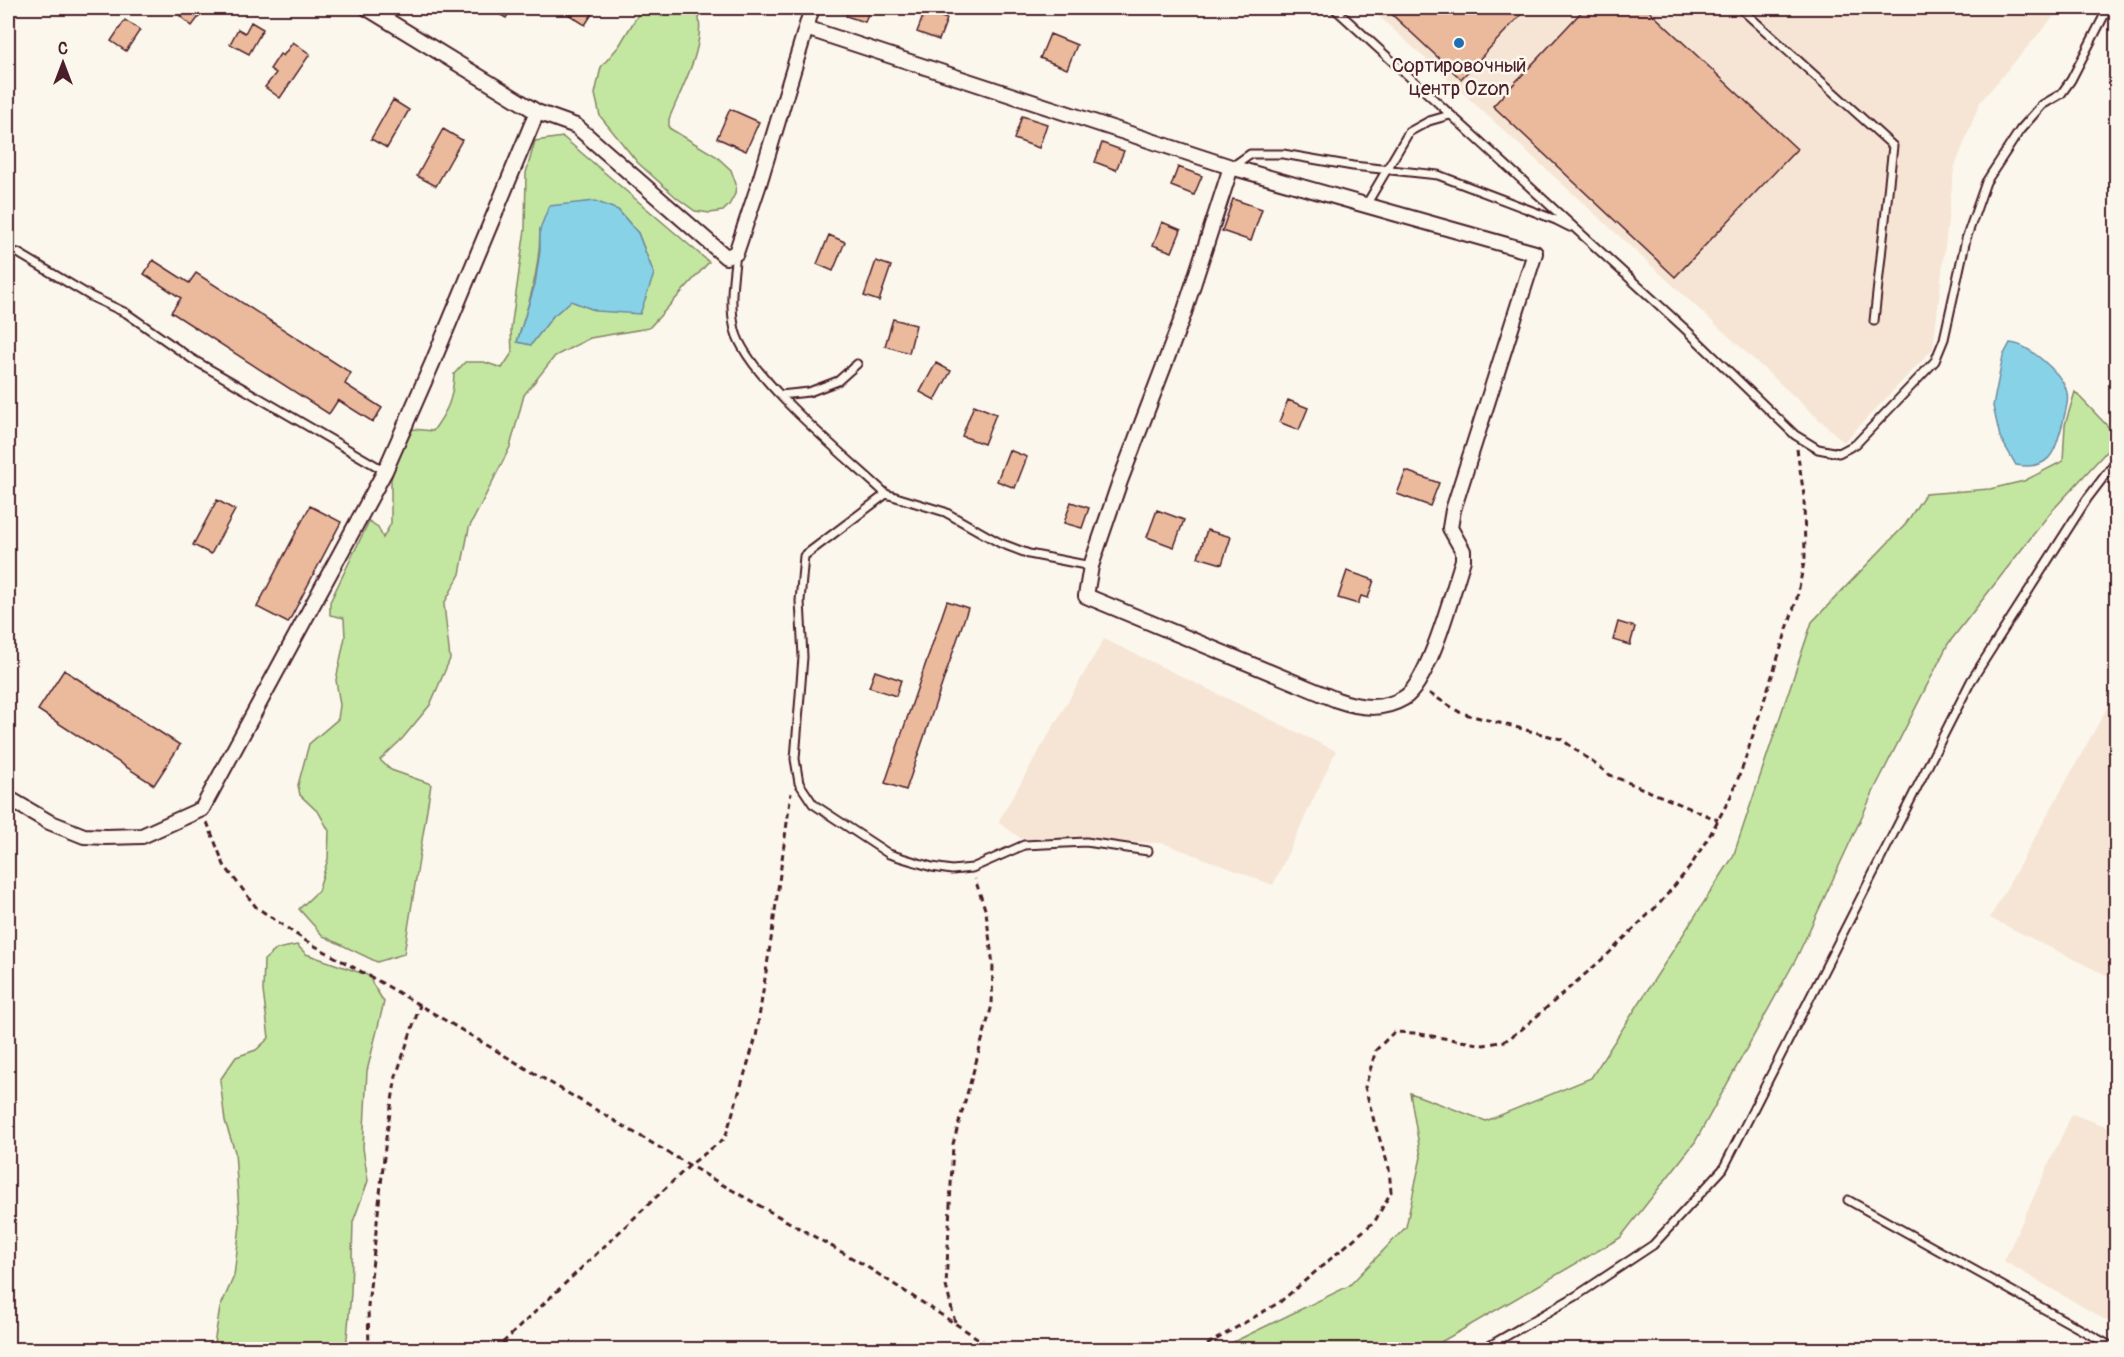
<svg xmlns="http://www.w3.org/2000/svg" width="2124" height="1357" font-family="Pangolin,sans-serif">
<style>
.built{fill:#f6e5d4}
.green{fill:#c3e7a1;stroke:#868366;stroke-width:1.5;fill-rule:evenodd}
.water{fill:#88d2e8;stroke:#6f8a9c;stroke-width:1.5}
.building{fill:#ebba9c;stroke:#4a1f2b;stroke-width:1.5}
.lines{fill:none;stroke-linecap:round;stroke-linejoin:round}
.lane-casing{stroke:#4a1f2b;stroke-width:11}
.street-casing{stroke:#4a1f2b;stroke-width:18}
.path{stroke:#4a1f2b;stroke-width:3;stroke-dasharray:6 4.5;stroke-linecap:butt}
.lane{stroke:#fbf7ec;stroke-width:7}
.street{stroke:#fbf7ec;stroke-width:14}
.poi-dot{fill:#1f6fb2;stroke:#fbf7ec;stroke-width:2}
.labels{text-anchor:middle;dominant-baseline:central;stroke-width:5;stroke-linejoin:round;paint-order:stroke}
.poi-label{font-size:20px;fill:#4a1f2b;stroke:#fbf7ec}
</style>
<rect width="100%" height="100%" fill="#fbf7ec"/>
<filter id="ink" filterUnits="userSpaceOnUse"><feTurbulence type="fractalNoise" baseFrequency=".0167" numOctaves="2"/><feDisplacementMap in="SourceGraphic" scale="12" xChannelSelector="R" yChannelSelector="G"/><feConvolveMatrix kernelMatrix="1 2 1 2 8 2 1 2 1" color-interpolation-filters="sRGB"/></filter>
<g filter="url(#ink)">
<path class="built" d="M1370 8H2061L1980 102 1954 169 1933 349 1844 442Z
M1104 639 1336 751 1273 885 1163 843 1023 840 998 822Z
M2116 692V980L1990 918Z
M2072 1114 2116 1130V1326L2004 1261Z"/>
<path class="green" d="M642 8H697C708 44 682 86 669 119V128L716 156 731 170 736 184 735 194 729 205 723 211 710 213 695 211 677 198 638 163 600 116 595 94 601 67 619 46Z
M563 137 709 262 649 328 590 338 555 356 524 395 510 447 469 528 460 574 444 604 450 659 430 705 402 739 380 760 391 770 431 784 404 954 377 962 323 936 299 909 318 891 328 859 329 831 319 813 300 795 298 785 309 744 338 719 340 705 336 680 345 637 344 618 330 615V602L369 521 378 527 383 538 391 523V479L397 460 413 429 433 431C448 410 453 399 454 374L465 362H484L502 368 512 353 511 329 525 229 526 173 535 141ZM618 210 638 233 654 274 597 311 571 301 553 316 531 345 517 342C529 304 540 269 540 229Z
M2075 392 2116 435V441L2050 513 1948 644 1876 786 1796 959 1695 1142 1620 1238 1429 1349H1219L1349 1286 1406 1227 1421 1157 1410 1093 1486 1121 1591 1078 1733 857 1812 622 1905 525 1925 494 1990 489 2024 481 2063 461 2065 425Z
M297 945 306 954 370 976 372 983 384 1002 367 1071 363 1148 368 1181 353 1222 351 1293 346 1349H213L220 1308 234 1276 240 1225 235 1152 225 1121 220 1080 236 1057 256 1050 269 1038 263 991 264 960 277 949Z"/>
<path class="water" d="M595 201 618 210 638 233 654 274 640 314 597 311 571 301 553 316 531 345 517 342 535 284 540 251V229L549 206Z
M2010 343C2028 344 2060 372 2066 389 2070 400 2065 411 2063 422 2055 450 2052 471 2016 465L2000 437 1993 406 2003 356Z"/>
<path class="building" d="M187 8H201L204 10 192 26 180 16Z
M494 8H512L506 18 492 10Z
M568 8H596L585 25 565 12Z
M849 8H870L865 22 846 16Z
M1385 8H1527L1461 79Z
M1585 8H1646L1797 149 1675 277 1493 106Z
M925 11 947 19 939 40 917 32Z
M125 20 140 30 126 51 111 41Z
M251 22 263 29 249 54 230 44 238 29 245 33Z
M1050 34 1077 45 1067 69 1040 58Z
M293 42 310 54 280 98 265 87 276 73 270 69 280 54 283 56Z
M393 100 409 110 387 148 371 139Z
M730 109 759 122 746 151 717 138Z
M1022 116 1047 124 1039 148 1014 139Z
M443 129 462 140 436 186 417 176Z
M1102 143 1124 151 1116 170 1095 162Z
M1178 167 1202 176 1194 195 1171 186Z
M1233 199 1262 209 1251 241 1222 231Z
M1162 222 1181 230 1172 252 1153 245Z
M829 235 845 242 833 271 817 264Z
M153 260 189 283 196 273 351 373 345 384 382 408 373 422 338 400 329 414 171 312 181 298 144 274Z
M876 261 891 266 879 301 864 296Z
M893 319 916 325 909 353 885 346Z
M936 363 951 371 935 400 920 392Z
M1288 400 1308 408 1299 430 1279 422Z
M974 405 996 414 984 444 962 436Z
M1009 450 1027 457 1015 488 997 481Z
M1406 471 1439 483 1430 506 1397 494Z
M217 500 235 510 211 554 193 545Z
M1071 502 1089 508 1082 528 1064 523Z
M310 506 341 522 288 623 257 607Z
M1157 510 1184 520 1174 547 1147 537Z
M1207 530 1231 537 1222 564 1198 557Z
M1347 571 1374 580 1368 598 1361 596 1358 604 1338 598Z
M947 601 968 608 906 790 885 783Z
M1618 622 1635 627 1630 645 1613 640Z
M64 670 180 745 154 785 38 710Z
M875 671 901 680 896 696 869 687Z"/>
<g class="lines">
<defs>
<path id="lane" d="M1334 8 1683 327 1795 435 1818 449 1839 453 1856 444 1935 361 1944 339 1966 239 1986 182 2020 130 2042 105 2061 94 2071 80 2108 8
M1740 8 1893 146 1874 321
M1233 166 1250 154H1283L1353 166 1438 175 1556 220 1570 227
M1366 205 1409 132 1429 121 1450 115
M8 251 18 253 92 297 126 313 192 359 385 471
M736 253C733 279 729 304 735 330 747 377 848 458 886 494L804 556 800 601 803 657 795 759 799 783 813 804 889 854 932 867 952 870 972 868 1024 845 1086 842 1148 851
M780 395 809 392 838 381 857 364
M886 494 945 512 1000 543 1029 554 1091 566
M1848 1200 2116 1349
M1482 1350 1576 1296 1653 1245 1723 1169 1971 681 2087 499 2116 461"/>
<path id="street" d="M367 8 537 112 576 126 726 257 736 253 759 184 812 8
M806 28 1231 167 1535 253 1453 510 1450 528 1463 551V560C1453 590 1429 683 1404 698 1382 711 1360 708 1337 700L1086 596 1091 566 1120 481 1183 316 1231 167
M8 798 49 822 84 836 106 837 142 836 202 809 385 471 432 364 537 112"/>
</defs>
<use href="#lane" class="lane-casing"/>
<use href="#street" class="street-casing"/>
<path class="path" d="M1429 693 1461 713 1561 739 1610 775 1718 820
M207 822 224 865 256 907 306 941 389 987 716 1181 861 1263 996 1350
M955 1322 946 1286 953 1144 992 1005 993 965 986 912 975 879
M369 1350 368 1306 386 1138 396 1076 420 1005
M495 1350 690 1165 725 1138 756 1037 772 933 791 793
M1198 1350 1280 1302 1375 1221 1391 1192 1389 1168 1374 1121 1365 1087 1376 1050 1394 1032 1414 1033 1484 1045 1505 1041 1522 1029 1606 956 1660 903 1690 867 1711 833 1731 796 1743 766 1797 598 1805 557 1804 496 1797 449"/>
<use href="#lane" class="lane"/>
<use href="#street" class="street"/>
</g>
</g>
<circle class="poi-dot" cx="1459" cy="43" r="6"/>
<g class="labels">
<g class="poi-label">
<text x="1459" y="65">Сортировочный<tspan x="1459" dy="23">центр Ozon</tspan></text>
</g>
</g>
<rect width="2124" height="1357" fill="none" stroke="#fbf7ec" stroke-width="30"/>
<rect x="15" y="15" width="2094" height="1327" fill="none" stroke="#4a1f2b" stroke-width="2" filter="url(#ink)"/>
<g transform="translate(63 63)" stroke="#fbf7ec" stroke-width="4.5" paint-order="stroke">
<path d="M0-4.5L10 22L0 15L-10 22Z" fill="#4a1f2b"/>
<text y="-9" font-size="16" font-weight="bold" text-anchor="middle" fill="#4a1f2b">С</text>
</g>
</svg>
